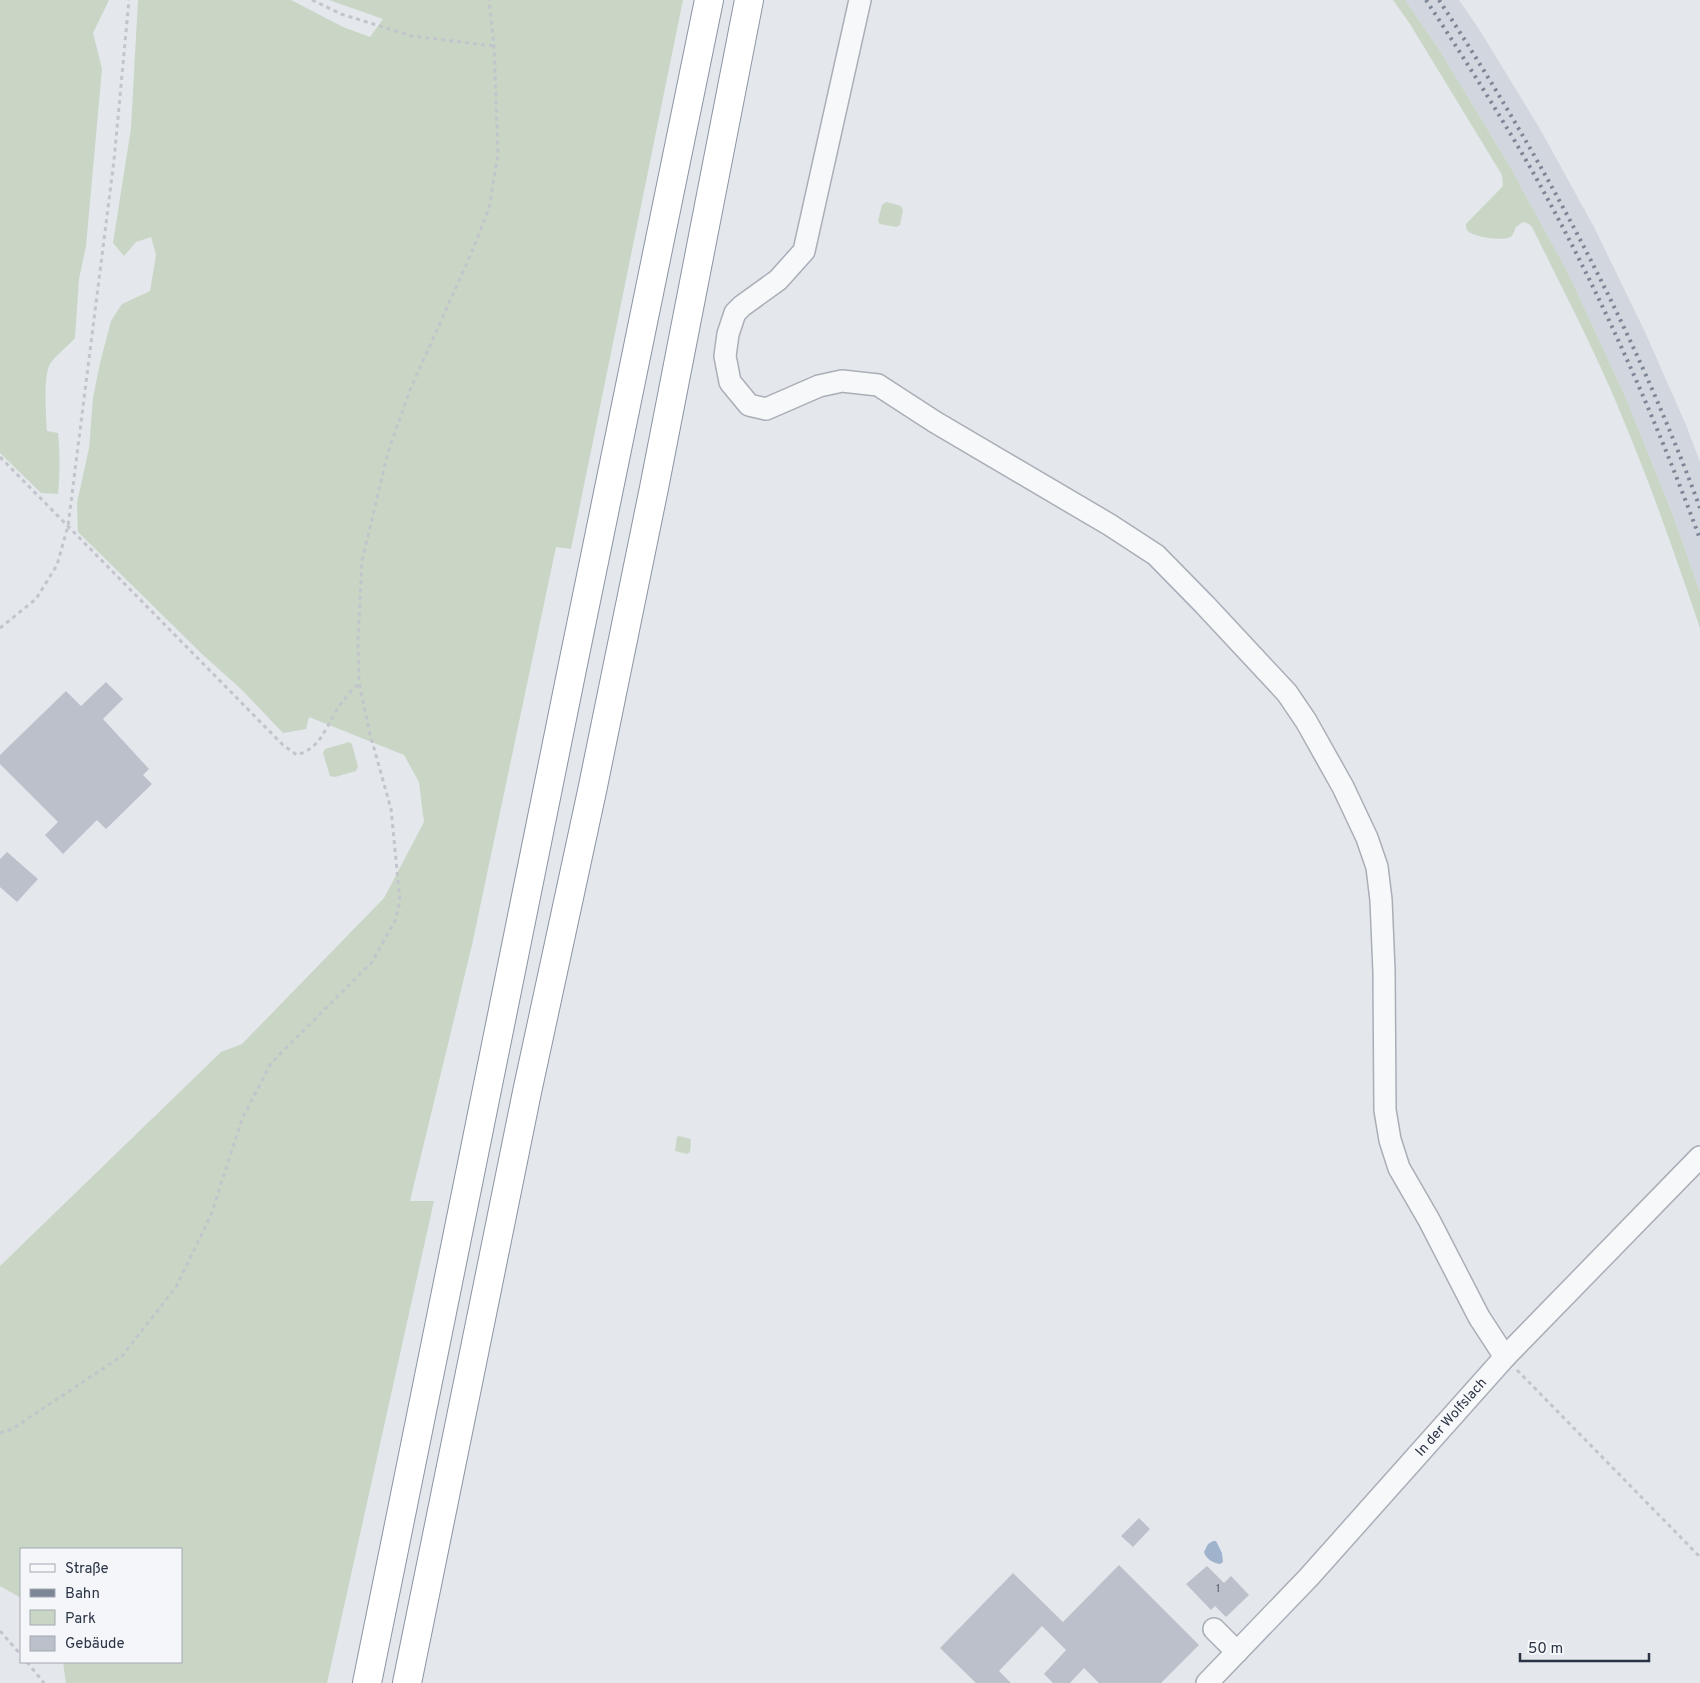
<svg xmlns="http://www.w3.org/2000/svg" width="1700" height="1683" font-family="Overpass,sans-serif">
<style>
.built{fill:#d2d6de}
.green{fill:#c9d6c5}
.water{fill:#9fb4cc}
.building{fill:#bbc0ca}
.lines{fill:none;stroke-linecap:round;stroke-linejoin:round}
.minor-casing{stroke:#a9aeb7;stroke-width:24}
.highway-casing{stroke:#8b94a3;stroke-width:30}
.path{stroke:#c2c5cb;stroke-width:3;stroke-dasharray:4 4;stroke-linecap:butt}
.minor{stroke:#f7f8fa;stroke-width:21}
.highway{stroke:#fff;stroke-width:28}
.rail{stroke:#7d8696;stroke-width:4;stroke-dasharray:2.5 5;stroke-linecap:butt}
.labels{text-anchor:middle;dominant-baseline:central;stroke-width:4.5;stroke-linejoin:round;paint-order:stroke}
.number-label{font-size:11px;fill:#4f5766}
.street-label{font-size:14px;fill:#2b3445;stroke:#f4f6f9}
</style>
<rect width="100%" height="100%" fill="#e4e7ec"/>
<path class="built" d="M1405 0H1459L1479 29 1540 129 1594 227 1645 332 1686 425 1700 462V592L1671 510 1624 394 1569 275 1509 165 1440 51Z"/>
<path class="green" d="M0 0H109L93 33 102 69 86 246 79 279 75 338C68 346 56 355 50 364 43 376 46 416 47 431L58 433C60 454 60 473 58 494L41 493 0 453Z
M138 0H291L343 27 370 37 383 19 329 0H683L571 549 556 547 472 945 410 1201H434L327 1683H66L63 1662H181V1549H21V1598L0 1586V1266L221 1052 242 1044 384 898 424 822 419 782 404 755 309 717 306 729 283 733 242 690 202 654 78 532 77 503 89 448 93 398 100 363 111 321 122 304 150 291 156 255 151 237 136 242 124 256 113 243 131 128Z
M1393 0H1405L1440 51 1509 165 1569 275 1624 394 1671 510 1700 592V628C1678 564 1656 499 1630 436 1602 364 1566 296 1532 227L1529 224 1523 222 1516 227 1512 236C1505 242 1475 237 1469 232 1466 229 1466 228 1466 224L1503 186 1502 175 1410 24Z
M886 202 901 206 903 210 900 225 896 227 880 224 878 221 882 205Z
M349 742 352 744 358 767 356 771 335 777 330 776 323 753 325 749Z
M679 1136 691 1139 690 1152 687 1154 675 1151 677 1137Z"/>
<path class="water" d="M1213 1541H1216L1222 1553 1223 1562 1220 1564C1213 1563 1206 1559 1204 1552L1208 1544Z"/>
<path class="building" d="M106 682 123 699 103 719 149 769 143 775 152 784 106 829 97 820 63 854 45 835 58 822 0 764V755L66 691 81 706Z
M7 852 38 879 17 902 0 887V859Z
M1139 1518 1150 1529 1133 1547 1121 1536Z
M1119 1565 1199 1645 1161 1683H1099L1084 1668 1070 1683H1053L1044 1674 1066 1650 1042 1626 999 1671 1011 1683H976L940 1648 1013 1573 1063 1622Z
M1207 1566 1224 1583 1231 1576 1249 1595 1226 1617 1215 1606 1211 1610 1186 1584Z"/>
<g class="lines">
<defs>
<g id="minor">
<path d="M860 0 804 251 778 280 742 306 735 313 728 334 725 356 730 382 749 405 766 409 819 386 842 381 878 385 935 422 1110 525 1156 555 1205 605 1287 693 1306 721 1343 787 1367 838 1377 867 1381 900 1384 971 1385 1110 1390 1140 1399 1168 1429 1220 1479 1317 1505 1357"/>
<path d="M1214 1629 1237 1652"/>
<path id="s1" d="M1207 1683 1309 1577 1505 1357 1700 1157"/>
</g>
<path id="highway" d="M367 1683 572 669 709 0
M407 1683 527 1092 592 791 654 488 749 0"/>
</defs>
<use href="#minor" class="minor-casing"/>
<use href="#highway" class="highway-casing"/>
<path class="path" d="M312 0 341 14 412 36 494 46
M0 457 283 745 297 755C319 748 324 732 335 713 341 702 350 692 359 683
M0 628 36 599 57 565 68 526 114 160 129 0
M1517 1370 1700 1557
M0 1433 12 1429 122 1356 176 1287 211 1215 242 1119 271 1063 372 962 395 921 400 901 391 809 370 734 359 683 358 640 362 561 388 452 410 390 471 254 489 209 498 154 494 46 489 0
M0 1631 21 1655
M27 1662 44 1683"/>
<use href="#minor" class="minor"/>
<use href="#highway" class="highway"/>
<path class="rail" d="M1426 0C1462 55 1497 110 1530 167 1597 286 1653 411 1700 539
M1439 0C1543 159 1634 329 1700 508"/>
</g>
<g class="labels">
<g class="number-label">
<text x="1218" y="1589">1</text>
</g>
<g class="street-label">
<text stroke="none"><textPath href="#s1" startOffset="361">In der Wolfslach</textPath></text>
</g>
</g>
<rect x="20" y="1548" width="162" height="115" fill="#f4f6f9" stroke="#a4a8b1"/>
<rect x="30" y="1564" width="25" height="8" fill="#f7f8fa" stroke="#a4a8b1"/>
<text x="65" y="1573" font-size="15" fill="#2b3445">Straße</text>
<rect x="30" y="1589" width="25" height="8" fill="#7d8696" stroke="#a4a8b1"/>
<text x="65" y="1598" font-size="15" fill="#2b3445">Bahn</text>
<rect x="30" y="1610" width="25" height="15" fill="#c9d6c5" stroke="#a4a8b1"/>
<text x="65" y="1623" font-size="15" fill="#2b3445">Park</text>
<rect x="30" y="1636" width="25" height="15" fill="#bbc0ca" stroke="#a4a8b1"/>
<text x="65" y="1648" font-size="15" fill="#2b3445">Gebäude</text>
<path d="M1520 1653v8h129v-8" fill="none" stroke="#2b3445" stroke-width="2.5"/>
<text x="1528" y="1653" font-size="15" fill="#2b3445" stroke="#f4f6f9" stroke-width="4" paint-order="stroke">50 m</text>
</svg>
